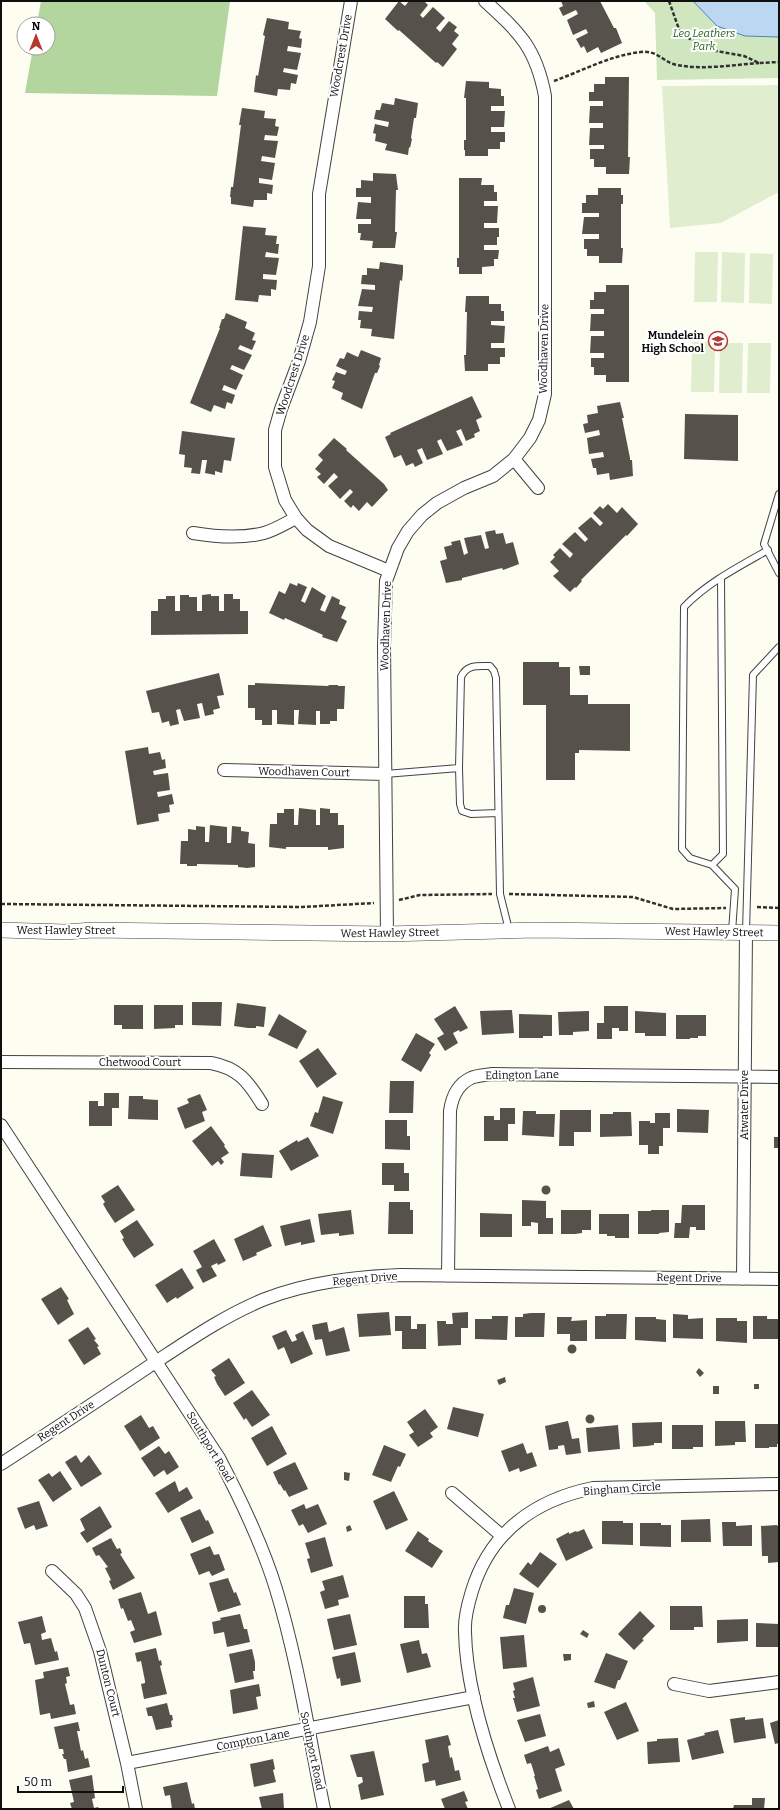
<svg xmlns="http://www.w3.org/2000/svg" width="780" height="1810" font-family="Bitter,serif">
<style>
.green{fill:#cfe6be}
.forest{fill:#b2d69e}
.pitch{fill:#e0eecf}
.water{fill:#bbd7f2;stroke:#4785c3}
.building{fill:#57514c}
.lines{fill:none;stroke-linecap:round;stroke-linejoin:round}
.service-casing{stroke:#424242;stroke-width:8}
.minor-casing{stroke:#424242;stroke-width:14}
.tertiary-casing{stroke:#424242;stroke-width:16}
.path{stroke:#313131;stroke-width:2.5;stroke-dasharray:4 2;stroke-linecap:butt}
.service{stroke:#fff;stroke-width:6}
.minor{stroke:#fff;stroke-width:12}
.tertiary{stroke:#fff;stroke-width:15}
.labels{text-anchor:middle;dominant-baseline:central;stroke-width:4;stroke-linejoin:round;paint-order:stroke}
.park-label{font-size:11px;font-style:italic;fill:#2a6224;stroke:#fff}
.street-label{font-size:11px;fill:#0f0f0f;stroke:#fff}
.poi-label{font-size:11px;font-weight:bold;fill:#0f0f0f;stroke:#fff;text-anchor:end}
</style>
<rect width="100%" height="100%" fill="#fefdf2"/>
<path class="green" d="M644 1H779V78L657 80 655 13Z"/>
<path class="forest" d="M41 1H230L217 96 25 93 33 48H48V24H37Z"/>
<path class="pitch" d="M779 85V192L721 223 670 228 662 86Z
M695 252H718L717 302H694Z
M722 252 745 253 744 303 721 302Z
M750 253 773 254 772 304 749 303Z
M692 342H715L714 392H691Z
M720 343H743L742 393H719Z
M748 343H771L770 393H747Z"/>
<path class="water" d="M693 1H779V37L745 36 717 26Z"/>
<path class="building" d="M399 1 405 6 409 1H424L428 5 420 15 423 18 433 7 445 18 436 28 440 32 449 21 457 27 454 31 459 35 452 44 457 49 443 67 437 62 436 63 399 30 398 31 385 19Z
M561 1H600L614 28H616L622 43 601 53 598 47 587 53 584 46 581 48 576 39 588 33 586 29 573 35 567 20 578 14 576 10 563 16 559 8 563 6Z
M267 18 289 22 288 29 301 31 299 38 302 39 301 48 288 46 287 51 301 53 297 70 284 68 283 72 298 75 296 84 291 83 290 90 278 89 277 96 254 92 256 75 258 76 265 36 263 35Z
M605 77H629L628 157H630L629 174H606V167H594V159H590V149H604V145H589L590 128H603V123H589L590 106H603V101H589V92H594V84H605Z
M466 81 489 82V88L501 89V96H504V106H491V111H505L504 127H491V132H505V142H500V149H488V156H465V150H464V140H466V98H464Z
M395 98 418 103 416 118H414L411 138 412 139 410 148 409 147 408 155 385 150 387 144 375 141 376 134 373 133 375 124 388 127 389 122 374 119 376 110H380L382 103 394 105Z
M242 108 265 111 264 118 276 119 275 126 279 127 277 136 265 135 264 140 278 141 275 158 262 156 261 161 275 163 272 180 259 178V183L273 185 272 194 267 193V200H254L253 207 231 204V197H230L231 187H233L241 125H239Z
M373 173 396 174 398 190H396L395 232H397L395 248H372L373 241 360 240 361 233H358V224H371V219H356L358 202 371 203V197H356V188H361V180L373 181Z
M459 178H482L481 185H494V192H497V201H484V206H498L497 223H484V228H499V237H497V245H484V250H499L498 259H494V266L482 267V274H459V267H457V258H459Z
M598 188H621V195H623V204H621V248H623L622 263H599V256H587V249H584V239H599V234H582L584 217H599V213H582V203H586V195H598Z
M243 226 266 228 265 235 277 236 276 244H279L278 254 266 252 265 257 279 258 276 275 263 274V279L277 280 276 290 271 289V296L259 295 258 302 235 300Z
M380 262 403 265V272L402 281 400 280 394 339 371 336 372 329 360 328 361 320H358L359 311 372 312 373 307 358 306 362 289 375 290V285L361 284 362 275H367V268L379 269Z
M606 285H629V382H606V375H594V367H591V358H604V353H590L591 336H604V331H590L591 314H604V309H590V300H594V292H606Z
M466 296H489V304H501V311H504V321H491V325L505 326 504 343H491V348H505V357H500V364H488V371H465L464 355H466L467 312H465Z
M226 313 247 322 245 328 255 333 252 340 256 341 252 350 240 345 238 349 252 355 244 370 232 365 230 369 243 375 236 390 224 385 222 390 235 395 232 404 227 402 225 409 214 405 211 412 190 403 220 328H219L222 319H224Z
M361 350 381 358 379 365 380 366 377 373H375L362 409 341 399 343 393 332 388 335 381 332 380 336 372 345 375 347 371 336 366 340 358 344 359 347 352 358 357Z
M472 396 482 417 476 420 480 431 474 434 475 437 466 441 461 429 456 431 463 445 447 451 441 439 437 441 443 454 427 460 422 448 417 450 423 463 415 467 413 463 406 466 401 455 394 458 385 437 391 434 390 433Z
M620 402 624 418H622L630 458V460H632L633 476 610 480 609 473 597 475 596 468H593L591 459 604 457 603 452 589 454 587 438 600 435 599 430 585 433 583 424 588 423 587 415 598 413 597 406Z
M685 414 738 415V461L684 459Z
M182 431 235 438 231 461 224 460 222 473 215 471V475L205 473 207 460H202L200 474 191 473 192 468 184 467 185 455 179 454Z
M334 438 347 449 346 450 384 484 388 490 372 507 367 502 359 511 353 505 351 508 344 501 353 492 350 489 340 499 328 486 338 477 334 473 324 484 317 477 321 474 315 469 323 460 318 455Z
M608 504 617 513 622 507 638 524 627 536 626 535 581 580 582 581 576 588 575 587 570 592 553 576 559 571 550 562 555 557 553 555 560 548 570 558 573 554 562 544 575 532 585 542 588 539 578 528 591 517 600 526 603 523 593 513 600 506 603 509Z
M495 530 496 534 503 533 506 544 513 542 519 564 503 570 502 568 462 578V580L446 583 440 561 447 559 444 547 452 545 451 542 460 540 464 555 468 553 464 538 481 535 485 549 489 548 485 532Z
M290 583 297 586 298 583 307 587 301 601 305 603 312 587 326 596 320 610 325 612 332 596 340 600 339 604 346 607 341 618 347 621 337 642 322 637 323 635 285 618 284 620 269 613 279 591 285 594Z
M211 594V596H219V611H224V594H233V599H240V611H248V634L151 635V611H158V599H166V596H175V611H180V595H189V597H197V611H202V595Z
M523 662H559V667H570V695H588V704H630V751L579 750V753H575V780H546V705H523Z
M579 666H590V675H580Z
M219 673 224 695 217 696 220 708 213 710 214 714 205 716 202 703 197 704 200 718 184 721 180 709 176 710 179 724 170 726 169 721 162 723 159 712 152 713 146 691Z
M255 683 328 686 329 685H338V686H345L344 709H337V721H330V724H320V711H316V725L298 724 299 710H294V725L277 724V710H272V725H262V720H255V708H248V685H255Z
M148 747 149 754 160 752 162 760 165 759 166 768 153 771 154 775 168 773 170 790 157 792 158 797 172 794 174 804 169 805 170 812 158 814 159 821 137 825 125 751Z
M299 808 316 810V825H320V808L330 809V813H338V825H344V848L328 850V847H286V849L269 847 270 824H277V813H284V809H294V825H298Z
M210 825 227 827V843H231L232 826 241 827V831L249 832 248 843 255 844V867L247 868 238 867V865L197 864V866H187V864H180L181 841H188V829L196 830V826L205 827V842H209Z
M192 1002H222L221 1026 192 1025Z
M237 1003 266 1007 264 1027 256 1026V1028H248L234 1026Z
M114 1005H143V1029H122V1025H114Z
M154 1005H183V1025H175V1028L154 1029Z
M455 1006 468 1028 460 1032 459 1030 453 1033 458 1043 445 1051 437 1038 444 1034 434 1019Z
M604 1006H628V1031H619V1028H612V1039H597V1023H604Z
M512 1010 514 1033 482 1035 480 1011Z
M589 1011V1031L573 1032V1035H559L558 1012Z
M635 1011 666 1013V1036H645V1033H635Z
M279 1014 307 1031 297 1049 268 1035Z
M519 1014 552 1015V1036H543V1038H519Z
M676 1015H706V1036H698V1038H690V1039H676Z
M416 1033 435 1044 429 1053 431 1055 421 1072 401 1060Z
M318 1048 337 1074 317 1088 299 1061Z
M390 1081H414L413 1113H389Z
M104 1093H119V1108H112V1126H89V1101H98V1106H104Z
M200 1094 207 1110 202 1112 205 1121 185 1129 177 1108 189 1103 187 1099Z
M129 1096H143V1099L158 1100V1120L128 1119Z
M323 1096 343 1102 333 1134 310 1126 315 1112 318 1113Z
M500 1108H515V1124H508V1141H484V1116H494V1120H500Z
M677 1109 709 1110 708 1133 677 1132Z
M560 1110H591V1132H574V1146H559Z
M523 1111H536V1114H555L554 1137 522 1135Z
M613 1112H631L632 1136 600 1137V1114H613Z
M655 1113H670V1128H663V1146H659V1154H648V1145H639V1121H650V1123H655Z
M385 1120H407V1136H410V1150L385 1149Z
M211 1126 225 1145 224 1146 229 1153 221 1158 224 1162 221 1165 218 1161 212 1166 192 1141Z
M308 1137 319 1156 291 1171 279 1151 297 1140 298 1142Z
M774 1137H779V1148H774Z
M242 1153 274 1155 272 1178 240 1176Z
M382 1163H404V1173H409V1191H394V1185H382Z
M118 1185 135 1210 115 1223 107 1211 103 1204 105 1202 101 1196Z
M541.5 1190a4.5 4.5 0 1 1 9 0a4.5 4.5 0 1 1-9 0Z
M522 1200 546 1201V1218H553V1234H538V1223L531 1222V1226H522Z
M389 1202H410V1210H413V1234H388Z
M682 1205H705V1230H696V1227H690L689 1238H674L675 1223H681Z
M351 1210 354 1234 339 1236V1233L321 1235 318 1214Z
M561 1210H591V1230H582V1233L575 1234H561Z
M651 1210H669V1232L659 1233V1234H638V1211H651Z
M480 1213 512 1214V1237H480Z
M599 1214H629V1238H615V1236H607V1234H599Z
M310 1219 315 1242 301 1245V1242L285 1246 280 1226Z
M137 1220 154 1245 134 1258 126 1246 122 1239 124 1238 120 1231Z
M263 1225 272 1246 256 1253 257 1255 243 1261 234 1239Z
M214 1239 226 1261 218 1265 217 1263 211 1266 217 1276 203 1283 196 1270 202 1267 193 1251Z
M182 1268 194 1288 177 1299 176 1297 167 1303 155 1285Z
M61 1287 69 1299 67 1300 74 1314 58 1325 41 1299Z
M389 1312 391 1335 359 1337 357 1314Z
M468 1312V1328H461V1345L438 1346 437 1321H446V1324H453L452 1313Z
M531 1313H545L544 1337H515V1317H523V1314Z
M606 1314H627L626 1339H595V1316H606Z
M673 1314 688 1315V1319L703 1318V1339L673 1338Z
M395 1316H411V1329H417V1324H426V1349H402V1331H395Z
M492 1316H508L507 1340 475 1339V1319H492Z
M753 1316H767V1319H779V1339H753Z
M557 1317H572L571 1321 587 1320V1341H570V1334H557Z
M635 1317H656V1319L666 1320V1342L635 1340Z
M716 1318H737V1321H747V1343L716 1341Z
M327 1322 329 1332 344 1327 350 1351 326 1356 322 1339 315 1340 312 1325Z
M88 1327 96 1339 94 1340 99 1346 97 1347 101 1354 84 1365 68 1340Z
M286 1330 292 1342 297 1340 295 1335 303 1331 313 1354 291 1364 284 1347 278 1350 272 1336Z
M567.5 1349a4.5 4.5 0 1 1 9 0a4.5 4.5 0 1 1-9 0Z
M229 1358 245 1383 225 1396 217 1384 214 1377 216 1376 211 1370Z
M699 1368 704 1373 700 1377 696 1372Z
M505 1377 506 1382 499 1385 497 1380Z
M754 1384H759V1389H754Z
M713 1386H719V1394H713Z
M252 1390 270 1415 252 1427 246 1418 244 1420 233 1403Z
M453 1407 484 1414 478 1437 447 1429Z
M425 1409 438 1427 430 1433 433 1437 418 1447 409 1435 414 1432 407 1422Z
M585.5 1419a4.5 4.5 0 1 1 9 0a4.5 4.5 0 1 1-9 0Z
M141 1415 149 1428 153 1426 160 1438 140 1451 124 1426Z
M568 1421 572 1439 579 1438 581 1453 566 1455 564 1445 558 1446V1449L549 1450 545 1426Z
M715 1421H745L746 1442H735V1445L715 1446Z
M662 1422V1443H654V1445L647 1446 633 1447 632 1423Z
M755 1424H779V1444H777V1447H769V1448H755Z
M618 1425 620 1449 588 1452 586 1428Z
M672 1425H703V1447H693V1449H672Z
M272 1426 287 1454 267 1466 251 1438Z
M523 1443 527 1454 532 1452 537 1466 520 1472 519 1468 509 1472 501 1451Z
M384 1445 406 1454 400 1467 398 1466 391 1482 372 1475Z
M159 1446 165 1454 169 1451 179 1467 167 1475 164 1470 154 1477 141 1458Z
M76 1455 81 1463 89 1455 102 1474 81 1487 65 1462Z
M295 1462 308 1489 289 1497 285 1490 284 1491 280 1484 279 1485 273 1472Z
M60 1471 72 1489 53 1502 38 1480 49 1473 52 1477Z
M344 1472 350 1473 349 1481 344 1480Z
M175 1481 179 1492 187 1487 193 1498 168 1513 155 1493Z
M394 1491 408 1520 386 1530 373 1501Z
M39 1501 48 1526 36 1530 34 1525 25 1529 17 1508Z
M304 1504 306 1509 318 1504 327 1524 308 1533 303 1524 299 1526 291 1510Z
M100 1506 112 1527 87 1543 80 1533 85 1530 80 1519Z
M200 1509 206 1521 208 1520 214 1533 192 1543 180 1518Z
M710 1519 711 1542H681V1520Z
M602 1521H623V1523H633V1545L602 1544Z
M722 1522H736V1526L752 1525V1546H723Z
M640 1523H661V1525H671V1547L640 1546Z
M350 1525 352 1530 347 1532 346 1527Z
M777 1525 779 1528V1562L768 1563V1556H762L761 1526Z
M584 1529 593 1548 566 1561 556 1539 569 1532V1534L576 1531 577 1532Z
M418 1531 429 1539 428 1541 443 1551 432 1568 405 1551Z
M325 1537 333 1566 311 1573 307 1559 310 1558 305 1543Z
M111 1538 117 1549 120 1548 122 1553 120 1554 135 1578 113 1590 109 1581 111 1580 105 1568 108 1567 99 1555 96 1556 92 1548Z
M210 1546 214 1555 219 1554 225 1570 212 1576 209 1571 199 1575 190 1554Z
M540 1552 557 1564 538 1588 519 1574 528 1562 531 1565Z
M343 1575 349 1597 338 1600 339 1605 325 1609 320 1592 325 1590 322 1581Z
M228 1578 234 1593 236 1592 241 1605 218 1612 209 1583Z
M514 1588 534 1593 526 1624 503 1618 506 1605H509Z
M141 1592 148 1614 156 1611 162 1635 134 1643 130 1632 135 1630 131 1620 128 1621 123 1608 121 1609 118 1599Z
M404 1596H425V1604H428L429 1628H404Z
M538 1609a4 4 0 1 1 8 0a4 4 0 1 1-8 0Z
M670 1606H702L703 1627H694V1630H670Z
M640 1611 655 1626 642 1639 644 1640 634 1650 618 1634Z
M240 1614 244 1629H247L250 1642 227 1647 224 1632 214 1634 212 1622 221 1620 220 1618Z
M350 1614 357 1645 334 1650 327 1619Z
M42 1616 46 1632 41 1634 42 1640 51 1638 55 1652 57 1651 59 1660 35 1665 30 1643 24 1644 18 1622Z
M748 1619V1641L717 1643V1620Z
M756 1623 779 1624V1647H756Z
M583 1630 589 1634 587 1638 580 1634Z
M524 1635 527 1667 503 1669 500 1637Z
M419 1640 422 1654 427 1653 431 1667 407 1673 400 1644Z
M156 1648 159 1661 161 1660 162 1665 160 1666 167 1694 144 1699 141 1684 145 1683V1681L141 1661 137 1662 135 1653Z
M252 1649 255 1662V1671H253L254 1679 235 1683 229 1654Z
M355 1652 361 1682 341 1686 340 1678 337 1679 335 1671 332 1657Z
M606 1653 628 1661 620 1680H618L615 1689 594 1682Z
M563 1654H571V1660L564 1661Z
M68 1667 70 1676 66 1677 67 1683 65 1684 70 1705 74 1704 76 1714 51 1719 50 1713 40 1715 35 1680 44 1678 43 1672Z
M533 1677 540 1706 517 1712 513 1698H515L513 1691 515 1690 513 1683Z
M259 1684 261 1696 256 1697 258 1709 233 1714 230 1690Z
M594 1701 595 1707 588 1708 587 1703Z
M626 1702 639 1731 617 1740 604 1712Z
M167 1703 170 1715H172L173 1720 171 1721 172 1727 156 1730 152 1716H148L146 1708Z
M540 1714 546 1736 525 1742 517 1720Z
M745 1717V1720L763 1718 766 1738 734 1743 730 1719Z
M779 1720V1743L775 1744 770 1723Z
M78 1722 80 1731H77L81 1751 83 1750 85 1759 88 1758 90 1767 68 1772 66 1759H64L62 1754H64L63 1749H59L54 1727Z
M718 1730 724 1753 692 1760 687 1740 705 1735 704 1733Z
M448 1735 451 1745 448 1746 450 1758 452 1757 455 1771 459 1770 461 1780 436 1786 435 1780 425 1782 422 1764 429 1762 425 1740Z
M678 1738 680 1762 648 1764 647 1742 657 1741V1739Z
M548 1746 550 1752 559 1748 565 1765 555 1769 562 1791 539 1799 536 1790 538 1789 534 1776H535L531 1763 527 1764 524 1755Z
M374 1751 384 1795 361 1800 358 1785 363 1782 362 1777H357L350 1755Z
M273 1759 275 1769 273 1770 276 1782 254 1787 250 1764Z
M92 1775 95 1798 92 1799 94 1808 98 1807 99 1809H72L70 1803 74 1802 69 1780Z
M187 1782 192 1804 194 1803 195 1809H172L170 1795 165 1796 163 1787Z
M464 1791 468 1801 465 1802 468 1809H445L441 1799Z
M283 1793 284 1809H262L259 1797Z
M752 1798H765L764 1809H733L734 1805H752Z
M569 1800 574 1809H548Z"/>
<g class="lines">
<defs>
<path id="service" d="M779 494 764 544 779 573
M721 578 723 854 712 865 690 858 682 849 684 607C707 583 738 567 768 550
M385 774 459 768
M498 813 471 814 462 811 460 804 459 768 461 677C467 664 478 666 490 666L494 671 496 678 500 894 509 930
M712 865 735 889 732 932
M746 932 753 675 779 647"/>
<path id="minor" d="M351 1 319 194V266L310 322 299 361 281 409 275 430V467L285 500 296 518 307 530 329 546 389 571
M514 459 538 488
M193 533C217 537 241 539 264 533 275 530 286 523 296 518
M224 770 385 774
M387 934 384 646 386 581 398 548 408 531 422 515 437 503 464 488 493 476 514 459 530 438 539 420 545 394V96C536 48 520 33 485 1
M1 1062 211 1063C238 1068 248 1081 262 1104
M1 1125 219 1458C241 1500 262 1543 276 1589 298 1661 309 1736 324 1809
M448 1276 450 1111C452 1097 458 1084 471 1078 477 1075 486 1075 493 1074L779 1077
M743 1279 746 932
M1 1464C50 1432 99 1400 148 1367 185 1343 223 1316 265 1299 309 1282 355 1277 401 1275L779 1279
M452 1493 502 1536
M52 1571 76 1594 85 1608 100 1651 127 1763 136 1809
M674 1684 709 1691 779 1682
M127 1763 474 1697
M509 1809C489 1758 466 1687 465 1632 464 1618 468 1604 472 1591 490 1532 535 1500 593 1488L779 1484"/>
<path id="tertiary" d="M1 930 65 932 93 930 387 934 534 930 779 933"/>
</defs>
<use href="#service" class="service-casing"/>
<use href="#minor" class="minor-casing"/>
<use href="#tertiary" class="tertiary-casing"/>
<path class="path" d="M669 1 680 32 705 49 744 56 759 63 779 62
M554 81C582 71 611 55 641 52 658 50 664 63 677 65 704 70 732 65 759 63
M509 894 633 897 673 909 726 908
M399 900 420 895 492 894
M1 904 302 907 374 903
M757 907 779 908"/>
<use href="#service" class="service"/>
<use href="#minor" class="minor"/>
<use href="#tertiary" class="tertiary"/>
</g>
<defs>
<symbol id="school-ring" viewBox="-11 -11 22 22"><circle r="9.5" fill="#fff" stroke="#b53831" stroke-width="1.5"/><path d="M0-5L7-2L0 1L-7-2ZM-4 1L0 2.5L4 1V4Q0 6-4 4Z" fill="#b53831"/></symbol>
</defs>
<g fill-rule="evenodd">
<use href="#school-ring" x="707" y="330" width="22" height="22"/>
</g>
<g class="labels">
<g class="park-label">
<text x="704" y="33">Leo Leathers<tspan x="704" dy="13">Park</tspan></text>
</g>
<g class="street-label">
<text transform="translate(341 56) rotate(-80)">Woodcrest Drive</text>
<text transform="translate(544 349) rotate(-89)">Woodhaven Drive</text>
<text transform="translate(293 375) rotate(-72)">Woodcrest Drive</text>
<text transform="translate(386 626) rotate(-88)">Woodhaven Drive</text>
<text transform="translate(304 772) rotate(1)">Woodhaven Court</text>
<text x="66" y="930">West Hawley Street</text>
<text transform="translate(714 932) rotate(1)">West Hawley Street</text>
<text transform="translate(390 933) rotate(-1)">West Hawley Street</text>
<text x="140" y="1062">Chetwood Court</text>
<text transform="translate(522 1075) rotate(-1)">Edington Lane</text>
<text transform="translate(744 1105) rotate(-90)">Atwater Drive</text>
<text transform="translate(689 1278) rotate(1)">Regent Drive</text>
<text transform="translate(365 1279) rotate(-5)">Regent Drive</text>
<text transform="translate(66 1421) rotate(-33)">Regent Drive</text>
<text transform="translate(210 1447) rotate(59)">Southport Road</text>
<text transform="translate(622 1489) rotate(-4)">Bingham Circle</text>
<text transform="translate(108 1683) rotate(76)">Dunton Court</text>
<text transform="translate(253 1740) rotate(-11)">Compton Lane</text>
<text transform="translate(312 1751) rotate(78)">Southport Road</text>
</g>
<g class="poi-label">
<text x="704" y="335">Mundelein<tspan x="704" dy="13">High School</tspan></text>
</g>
</g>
<rect width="780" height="1810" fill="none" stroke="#0f0f0f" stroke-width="4"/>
<g transform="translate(36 36)"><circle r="19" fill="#ffffff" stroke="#9f9f9f"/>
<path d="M0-3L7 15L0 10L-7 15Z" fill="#b53831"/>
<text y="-6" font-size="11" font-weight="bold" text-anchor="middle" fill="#0f0f0f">N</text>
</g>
<path d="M18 1786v6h105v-6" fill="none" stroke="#0f0f0f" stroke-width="2"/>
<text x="24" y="1786" font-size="12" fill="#0f0f0f" stroke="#ffffff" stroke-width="3" paint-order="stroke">50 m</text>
</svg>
